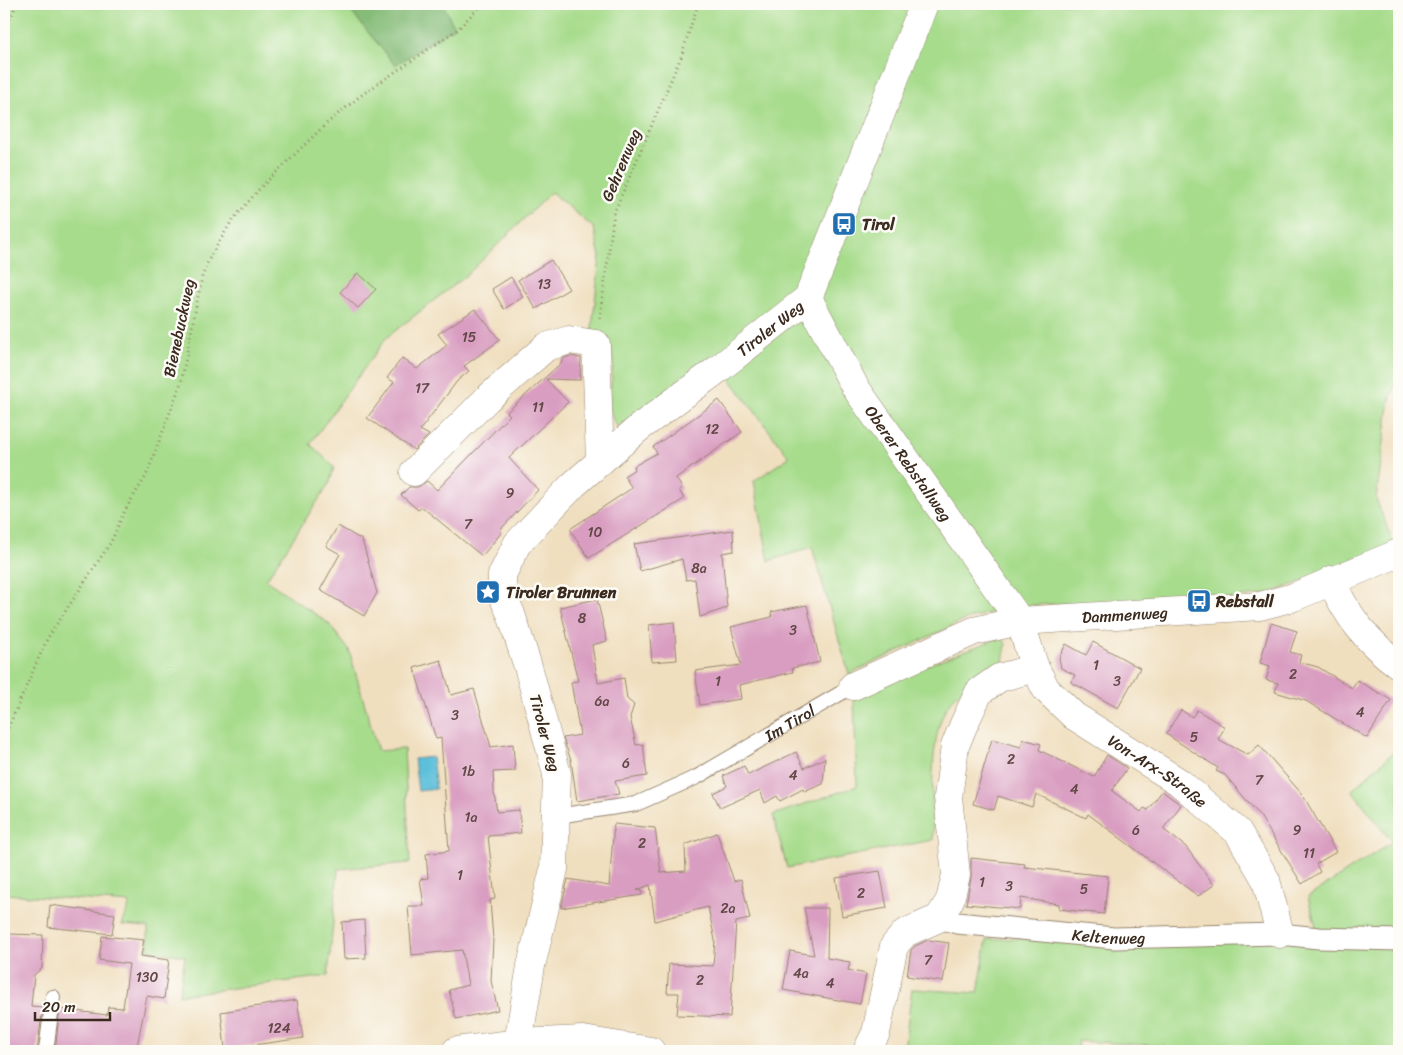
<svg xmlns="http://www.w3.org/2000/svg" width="1403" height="1055" font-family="Sriracha,sans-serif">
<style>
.green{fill:#a7dc8c;stroke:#718355}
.forest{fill:#85bc78;stroke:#60734b}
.water{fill:#5dc0db;stroke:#4c757c}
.building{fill:#d99dc1}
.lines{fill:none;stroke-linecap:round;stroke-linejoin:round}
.service-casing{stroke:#96846e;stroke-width:16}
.pedestrian-casing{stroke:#96846e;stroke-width:23}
.minor-casing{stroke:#96846e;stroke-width:29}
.path{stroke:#96846e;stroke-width:3;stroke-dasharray:1 4;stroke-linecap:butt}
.service{stroke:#fff;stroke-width:14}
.pedestrian{stroke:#fff;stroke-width:21}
.minor{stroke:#fff;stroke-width:28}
.labels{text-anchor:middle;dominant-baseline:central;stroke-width:5;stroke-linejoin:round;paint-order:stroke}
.number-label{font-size:14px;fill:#624747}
.street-label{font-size:16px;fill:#3b2a1e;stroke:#fdfcf7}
.poi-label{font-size:16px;font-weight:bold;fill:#3b2a1e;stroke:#fdfcf7;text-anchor:start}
</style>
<rect width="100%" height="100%" fill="#fdfcf7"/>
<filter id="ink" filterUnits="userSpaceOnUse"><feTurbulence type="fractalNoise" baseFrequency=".02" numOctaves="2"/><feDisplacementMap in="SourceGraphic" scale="10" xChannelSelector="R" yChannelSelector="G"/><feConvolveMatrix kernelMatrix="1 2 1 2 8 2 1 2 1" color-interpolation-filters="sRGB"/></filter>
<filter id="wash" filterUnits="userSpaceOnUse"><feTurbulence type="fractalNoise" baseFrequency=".0096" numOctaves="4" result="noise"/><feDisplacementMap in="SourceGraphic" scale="20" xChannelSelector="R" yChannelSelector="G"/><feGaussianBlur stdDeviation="1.12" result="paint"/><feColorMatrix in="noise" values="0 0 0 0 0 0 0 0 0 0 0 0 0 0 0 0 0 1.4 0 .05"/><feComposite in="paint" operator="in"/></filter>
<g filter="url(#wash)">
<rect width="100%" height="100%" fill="#f0dfbf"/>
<path class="green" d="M4 4H345L395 64 355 4H1399V377L1390 399 1376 499 1394 545 1269 594 1206 601 1051 604 1010 607 965 620 849 674 812 547 769 561 754 481 789 457 721 367 618 428C597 400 623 372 608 343L591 337 600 257 594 228 551 192 469 273 386 338 310 444 334 467 330 482 266 580 328 623 349 650 378 751 404 749 410 863 338 869 328 976 179 995 185 956 148 950V927L122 925 130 903 4 894Z
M1002 637 1006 644 1003 662C985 674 961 687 948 705 928 735 933 804 933 840L787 868 773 815 857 786 854 700 914 670Z
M1399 747V1051H1166L1165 1046 1078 1041 1077 1051H914L904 1049 912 989 978 993 987 939 1319 938 1308 897 1392 842 1352 790Z"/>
<path class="forest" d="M345 4H443L454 27 395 65Z"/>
<path class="water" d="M432 757 436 789 418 791 414 759Z"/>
<g id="blocks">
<path class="building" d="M551 260 569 289 536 309 518 280Z
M358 273 376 289 358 308 340 292Z
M511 277 523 297 504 309 492 289Z
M475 309 500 340 464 366 469 371 458 380 420 430 429 435 414 450 367 418 394 382 387 378 402 358 417 369 447 345 438 334Z
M570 356 581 358 580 380 546 379 568 402 509 458 538 490 500 530 502 532 482 556 422 507 418 510 401 495 409 487H418L427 481 437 490 510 415 507 412 561 363 562 359Z
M719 400 742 432 676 478 682 488 679 490 684 499 589 558 570 529 632 488 624 476 635 469 634 466 657 453 653 447Z
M338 526 362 540 377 593 364 616 320 590 340 554 326 546Z
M733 530 734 551 722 553 727 608 700 617 695 579 686 580 682 559 640 571 634 544Z
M597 599 607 641 592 645 598 683 624 678 627 699 634 705 630 717 636 745 643 744 647 776 615 781 619 794 577 801 571 760 563 738 580 735 571 682 578 681 560 607Z
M807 605 820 662 792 668 793 672 739 685 741 699 700 705 695 671 741 665 731 627 772 617 771 612Z
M674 622 677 660 652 662 649 625Z
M1271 623 1297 631 1290 652 1301 655 1299 662 1318 667 1352 688 1357 680 1391 700 1367 738 1306 701 1275 692 1278 683 1266 680 1270 666 1260 663Z
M1093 642 1140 668 1118 708 1071 682 1075 675 1061 668 1059 658 1066 644 1086 655Z
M441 660 451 695 474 689 491 747 513 744 515 771 493 772 494 792 497 812 519 810 521 833 488 836 495 899 490 900 493 939 491 981 498 1010 456 1019 449 990 468 985 462 950 412 955 408 906H424L420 879 428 878 426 854 449 851 441 738 436 739 414 668Z
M1181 710 1192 717 1197 710 1225 727 1218 739 1248 755 1259 745 1302 794 1336 852 1316 864 1320 872 1302 884 1260 816 1225 775 1216 771 1218 768 1166 734Z
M992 739 1021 747 1023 739 1041 744 1039 750 1094 777 1107 755 1127 768 1112 791 1141 812 1144 808 1148 810 1162 791 1181 805 1163 829 1186 847 1214 885 1198 896 1088 814 1086 818 1036 794 1032 807 998 796 994 810 973 804Z
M796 752 804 768 825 758 823 784 804 792 803 789 780 801 777 796 765 803 760 790 720 808 713 793 727 786 723 776 744 766 748 775Z
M614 824 655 828 661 873 686 871 685 845 717 833 734 881 741 879 750 919 736 922 730 1017 677 1015 679 993H667L669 964 713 966 715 940 708 907 655 921 650 885 637 890 642 891V895L561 908 568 879 609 886Z
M971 858 1025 864 1024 867 1108 876 1104 914 1059 909V904L1021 898 1020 909 966 904 971 878Z
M880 871 887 908 842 916 836 878Z
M50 905 115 914 112 934 48 927Z
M804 908H828L827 958 850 962 848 970 866 974 860 1004 783 990 790 951 814 955Z
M364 920 366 958 344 959 342 922Z
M8 934 43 935 42 968 34 975 31 1006 43 1007 37 1051H4V969L6 967Z
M102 936 144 940 141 956 169 960 164 999 147 996 136 1051H55L60 1009 107 1015 108 1007 123 1008 129 964 99 960Z
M928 940 949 943 943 982 907 976 911 950 915 946Z
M297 1000 303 1038 225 1049 221 1012Z"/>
</g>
</g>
<g filter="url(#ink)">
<use href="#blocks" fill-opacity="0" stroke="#96846e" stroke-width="1"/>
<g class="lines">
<defs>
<g id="service">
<path id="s1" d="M557 816 636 804 697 777 853 686"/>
<path d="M46 1051 53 997"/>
</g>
<g id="pedestrian">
<path id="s2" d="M939 918 957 923 1114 938 1280 934 1319 938 1399 940"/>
</g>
<g id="minor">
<path id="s3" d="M808 298 855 387 1020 621 1035 668 1046 689 1074 716 1179 782 1238 832 1266 880 1280 934"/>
<path d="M414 472 487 399 546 347 569 340 596 344 600 462"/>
<path d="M1331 580C1347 616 1367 642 1399 665"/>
<path id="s4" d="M853 686 974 631 1020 621 1260 606 1294 597 1399 553"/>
<path id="s5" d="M518 1043 531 966 554 869 557 774 529 670 511 614 502 594V575L517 544 573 485 640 427 721 367 808 298 924 4"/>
<path d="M456 1051 518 1043 583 1040 651 1051"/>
<path d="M867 1051 876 1033 894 946 905 933 939 918 950 900 956 875 948 797 955 746 964 724 979 692 999 678 1035 668"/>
</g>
</defs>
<use href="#service" class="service-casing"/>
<use href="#pedestrian" class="pedestrian-casing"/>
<use href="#minor" class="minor-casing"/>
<path class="path" d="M1271 4 1296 6 1309 4
M4 27 11 18 16 4
M600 318 614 213 681 57 698 4
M4 737 47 639 111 542 125 510 146 476 181 383 202 277 209 259 231 222 261 187 326 124 360 96 458 29 482 4"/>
<use href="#service" class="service"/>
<use href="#pedestrian" class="pedestrian"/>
<use href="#minor" class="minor"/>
</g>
</g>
<defs>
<symbol id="bus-square" viewBox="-11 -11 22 22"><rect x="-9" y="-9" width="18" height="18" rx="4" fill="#1f6fb2" stroke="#fdfcf7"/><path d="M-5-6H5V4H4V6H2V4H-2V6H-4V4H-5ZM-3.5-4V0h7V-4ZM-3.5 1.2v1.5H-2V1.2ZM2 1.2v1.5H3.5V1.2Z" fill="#fff"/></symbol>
<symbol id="sight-square" viewBox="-11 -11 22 22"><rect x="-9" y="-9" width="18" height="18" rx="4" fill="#1f6fb2" stroke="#fdfcf7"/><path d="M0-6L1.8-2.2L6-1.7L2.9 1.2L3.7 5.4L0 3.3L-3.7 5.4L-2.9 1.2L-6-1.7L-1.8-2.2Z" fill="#fff"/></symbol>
</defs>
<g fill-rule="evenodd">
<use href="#bus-square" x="830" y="210" width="28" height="28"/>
<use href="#sight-square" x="474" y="578" width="28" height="28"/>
<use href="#bus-square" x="1185" y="587" width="28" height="28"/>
</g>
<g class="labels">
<g class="number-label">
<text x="544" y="284">13</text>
<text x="469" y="337">15</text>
<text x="422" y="388">17</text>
<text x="538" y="407">11</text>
<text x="712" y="429">12</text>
<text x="510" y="493">9</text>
<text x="468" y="524">7</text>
<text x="595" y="532">10</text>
<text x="699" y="568">8a</text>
<text x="582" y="618">8</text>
<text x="793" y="630">3</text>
<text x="1096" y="665">1</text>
<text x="1293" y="674">2</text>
<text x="718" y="681">1</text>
<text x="1117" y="681">3</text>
<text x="602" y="701">6a</text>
<text x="1360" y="712">4</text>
<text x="455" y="715">3</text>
<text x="1194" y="737">5</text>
<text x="1011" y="759">2</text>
<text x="626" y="763">6</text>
<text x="468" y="771">1b</text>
<text x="793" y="775">4</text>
<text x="1259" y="780">7</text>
<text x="1074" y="789">4</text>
<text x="471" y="817">1a</text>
<text x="1136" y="830">6</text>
<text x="1297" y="830">9</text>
<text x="642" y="843">2</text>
<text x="1309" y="853">11</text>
<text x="460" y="875">1</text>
<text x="982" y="882">1</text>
<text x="1009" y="886">3</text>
<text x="1084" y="889">5</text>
<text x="861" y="893">2</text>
<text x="728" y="908">2a</text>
<text x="928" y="960">7</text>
<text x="801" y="973">4a</text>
<text x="147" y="977">130</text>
<text x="700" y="980">2</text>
<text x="830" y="983">4</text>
<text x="279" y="1028">124</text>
</g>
<g class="street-label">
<text transform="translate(621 165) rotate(-67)">Gehrenweg</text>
<text transform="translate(179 328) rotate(-78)">Bienebuckweg</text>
<text stroke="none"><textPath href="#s5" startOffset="848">Tiroler Weg</textPath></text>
<text stroke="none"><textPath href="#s3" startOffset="194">Oberer Rebstallweg</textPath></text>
<text stroke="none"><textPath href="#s4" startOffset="285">Dammenweg</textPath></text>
<text stroke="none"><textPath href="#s1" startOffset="254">Im Tirol</textPath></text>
<text transform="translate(545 733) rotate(75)">Tiroler Weg</text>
<text stroke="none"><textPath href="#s3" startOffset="599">Von-Arx-Straße</textPath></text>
<text stroke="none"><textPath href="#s2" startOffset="171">Keltenweg</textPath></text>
</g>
<g class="poi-label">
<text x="862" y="224">Tirol</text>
<text x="506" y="592">Tiroler Brunnen</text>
<text x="1216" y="601">Rebstall</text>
</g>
</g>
<rect width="1403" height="1055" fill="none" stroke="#fdfcf7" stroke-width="20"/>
<path d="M35 1012v8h75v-8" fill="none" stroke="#3b2a1e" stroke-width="2.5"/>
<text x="42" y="1012" font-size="15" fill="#3b2a1e" stroke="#fdfcf7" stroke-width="4" paint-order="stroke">20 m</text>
</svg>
